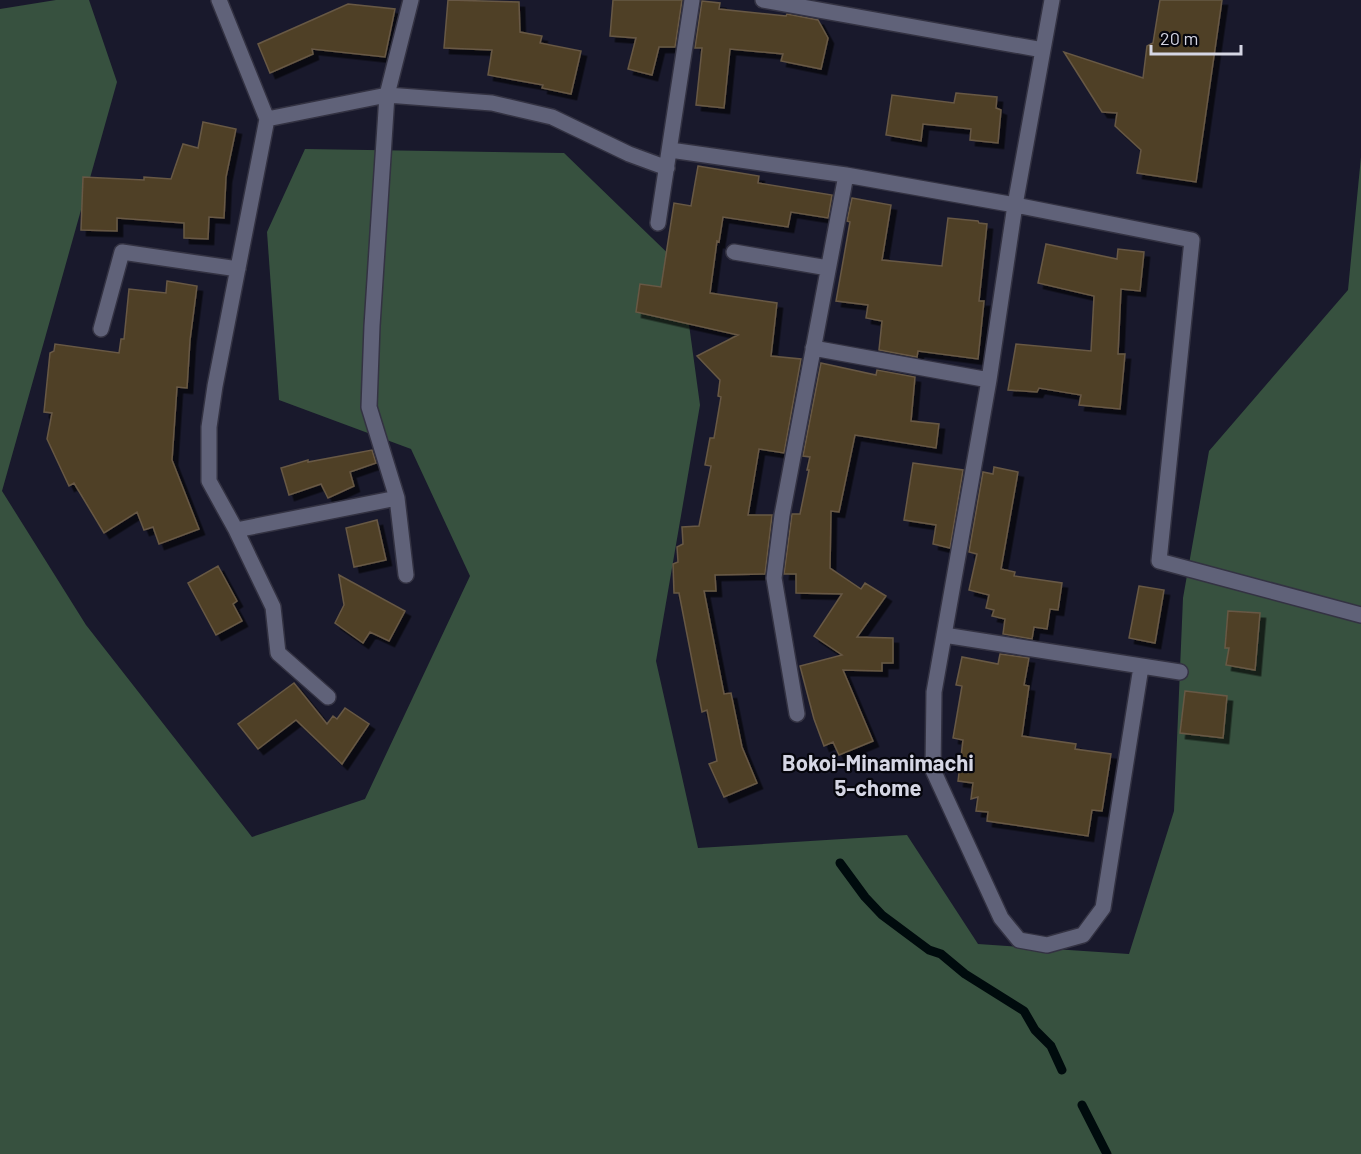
<svg xmlns="http://www.w3.org/2000/svg" width="1361" height="1154" font-family="Barlow,sans-serif">
<style>
.forest{fill:#37513f}
.lines{fill:none;stroke-linecap:round;stroke-linejoin:round}
.stream{stroke:#000b0d;stroke-width:9}
.building{fill:#503f27;stroke:#675944;stroke-width:1.5;filter:url(#shadow)}
.minor-casing{stroke:#333242;stroke-width:18}
.minor{stroke:#606279;stroke-width:15}
.labels{text-anchor:middle;dominant-baseline:central;stroke-width:4.5;stroke-linejoin:round;paint-order:stroke}
.neighbourhood-label{font-size:22px;font-weight:bold;fill:#d5d6e4;stroke:#06060d}
</style>
<defs>
<filter id="shadow"><feDropShadow dx="5.5" dy="5.5" stdDeviation="0" flood-color="#0009"/></filter>
</defs>
<rect width="100%" height="100%" fill="#19192c"/>
<path class="forest" d="M56 0H89L117 82 2 491 86 625 252 837 365 799 470 576 411 449 279 400 267 232 305 149 564 153 681 266 700 405 656 661 698 848 907 835 978 944 1129 954 1174 811 1183 598 1209 451 1348 290 1361 157V1154H0V9Z"/>
<g class="lines">
<path class="stream" d="M840 863 865 897 882 915 929 950 941 954 965 974 1024 1011 1035 1030 1051 1046 1062 1070
M1082 1105 1107 1154"/>
</g>
<path class="building" d="M448 0 519 2 520 32 542 36 540 43 581 51 571 94 542 88 543 85 488 75 492 50 444 48Z
M613 0H682L675 47H659L652 75 628 69 636 38 610 36Z
M1160 0H1222L1196 182 1137 173 1141 150 1115 126 1117 113 1102 112 1064 52 1143 78 1147 46 1153 43Z
M702 1 720 3 719 9 786 16 787 14 818 20 828 38 821 69 781 61 783 54 730 49 724 108 696 105 702 48H695Z
M348 4 395 9 385 57 312 49 313 54 270 73 258 44Z
M956 93 997 97 996 108 1001 110 998 143 970 140 971 129 923 124 921 141 886 135 892 95 954 103Z
M203 122 236 129 226 177 224 218 209 217 208 239 184 238V223L117 218V231L81 230 83 177 144 180V177L171 179 183 144 198 148Z
M698 166 759 176 758 183 832 195 828 218 791 212 788 227 723 217 719 242 717 241 710 293 777 303 771 356 801 359 784 453 759 449 748 515H772L765 574 715 575 716 591H704L724 694 731 693 742 747 757 783 724 797 709 764 717 761 707 710 702 712 679 593H674L673 564 678 562 677 547 683 544 682 527 699 526 711 466 705 465 710 438H714L721 397 718 396 720 380 697 356 738 335 636 312 640 284 661 287 674 203 691 206Z
M852 198 891 205 882 260 942 266 948 218 978 221 979 223 987 224 979 301H984L978 359 918 351 917 357 879 350 882 321 866 318 868 305 836 301 850 222 847 221Z
M1046 244 1117 259 1118 249 1144 252 1140 291 1121 289 1118 354H1125L1120 409 1079 405 1081 395 1039 388 1037 392 1008 390 1016 344 1091 351 1094 296 1038 283Z
M167 281 197 286 190 340 187 388 177 387 172 460 199 529 159 544 153 527 144 530 137 512 104 533 74 483 69 486 47 439 52 413 44 412 50 353 54 351 55 344 119 353 121 339H124L129 289 166 293Z
M821 363 876 375 877 370 915 377 911 421 939 424 936 448 855 435 839 512 831 511 830 568 861 589 865 583 886 596 857 637 893 638V663H882V671L843 670 873 741 839 755 833 742 824 746 814 719 800 666 842 655 814 636 842 594 796 593V574H784L792 514H800L809 470H807L810 457 803 456Z
M372 450 376 463 350 472 354 486 328 498 321 484 289 495 281 468 308 460V462Z
M913 463 963 470 950 548 933 544 936 525 904 520Z
M994 467 1018 472 1001 569 1015 572 1014 576 1062 583 1058 610 1050 609 1047 629 1034 627 1032 639 1003 634 1005 619 992 616 994 610 986 608 989 595 969 590 977 554 969 552 983 472 993 474Z
M377 520 386 560 354 567 346 528Z
M218 566 237 601 233 604 242 621 216 635 188 583Z
M339 575 405 611 389 641 370 632 363 643 335 623 344 605Z
M1139 586 1164 590 1155 643 1129 638Z
M1228 611 1260 613 1255 670 1226 665 1229 648H1225Z
M1000 654 1029 658 1024 685 1029 686 1022 736 1076 744 1075 749 1111 754 1102 811 1092 810 1088 836 987 821 988 812 976 811 978 797 971 799 973 783 958 781 963 740 953 738 962 686 956 685 962 657 998 664Z
M294 683 327 724 333 716 337 719 345 708 369 724 342 764 296 720 258 749 238 724Z
M1185 691 1227 696 1223 738 1180 733Z"/>
<g class="lines">
<defs>
<path id="minor" d="M219 0 267 119
M763 0 1043 50
M1052 0 1015 205 989 380 934 692 933 770 1001 918 1019 940 1047 945 1083 935 1103 908 1141 667
M670 150 846 175
M658 223 692 0
M734 252 828 268
M101 329 122 252 238 269
M813 348 989 380
M236 530 397 498
M406 575 397 498 369 407 372 326 387 95 492 103 552 117 629 154 667 168
M944 635 1180 672
M328 697 278 653 273 607 236 530 209 481V427L215 386 267 119 387 95 411 0
M797 714 774 578 782 515 846 175 1015 205 1192 240 1159 561 1361 615"/>
</defs>
<use href="#minor" class="minor-casing"/>
<use href="#minor" class="minor"/>
</g>
<g class="labels">
<g class="neighbourhood-label">
<text x="878" y="762">Bokoi-Minamimachi<tspan x="878" dy="25">5-chome</tspan></text>
</g>
</g>
<path d="M1151 45v9h90v-9" fill="none" stroke="#d5d6e4" stroke-width="3"/>
<text x="1160" y="45" font-size="18" fill="#d5d6e4" stroke="#06060d" stroke-width="4.5" paint-order="stroke">20 m</text>
</svg>
